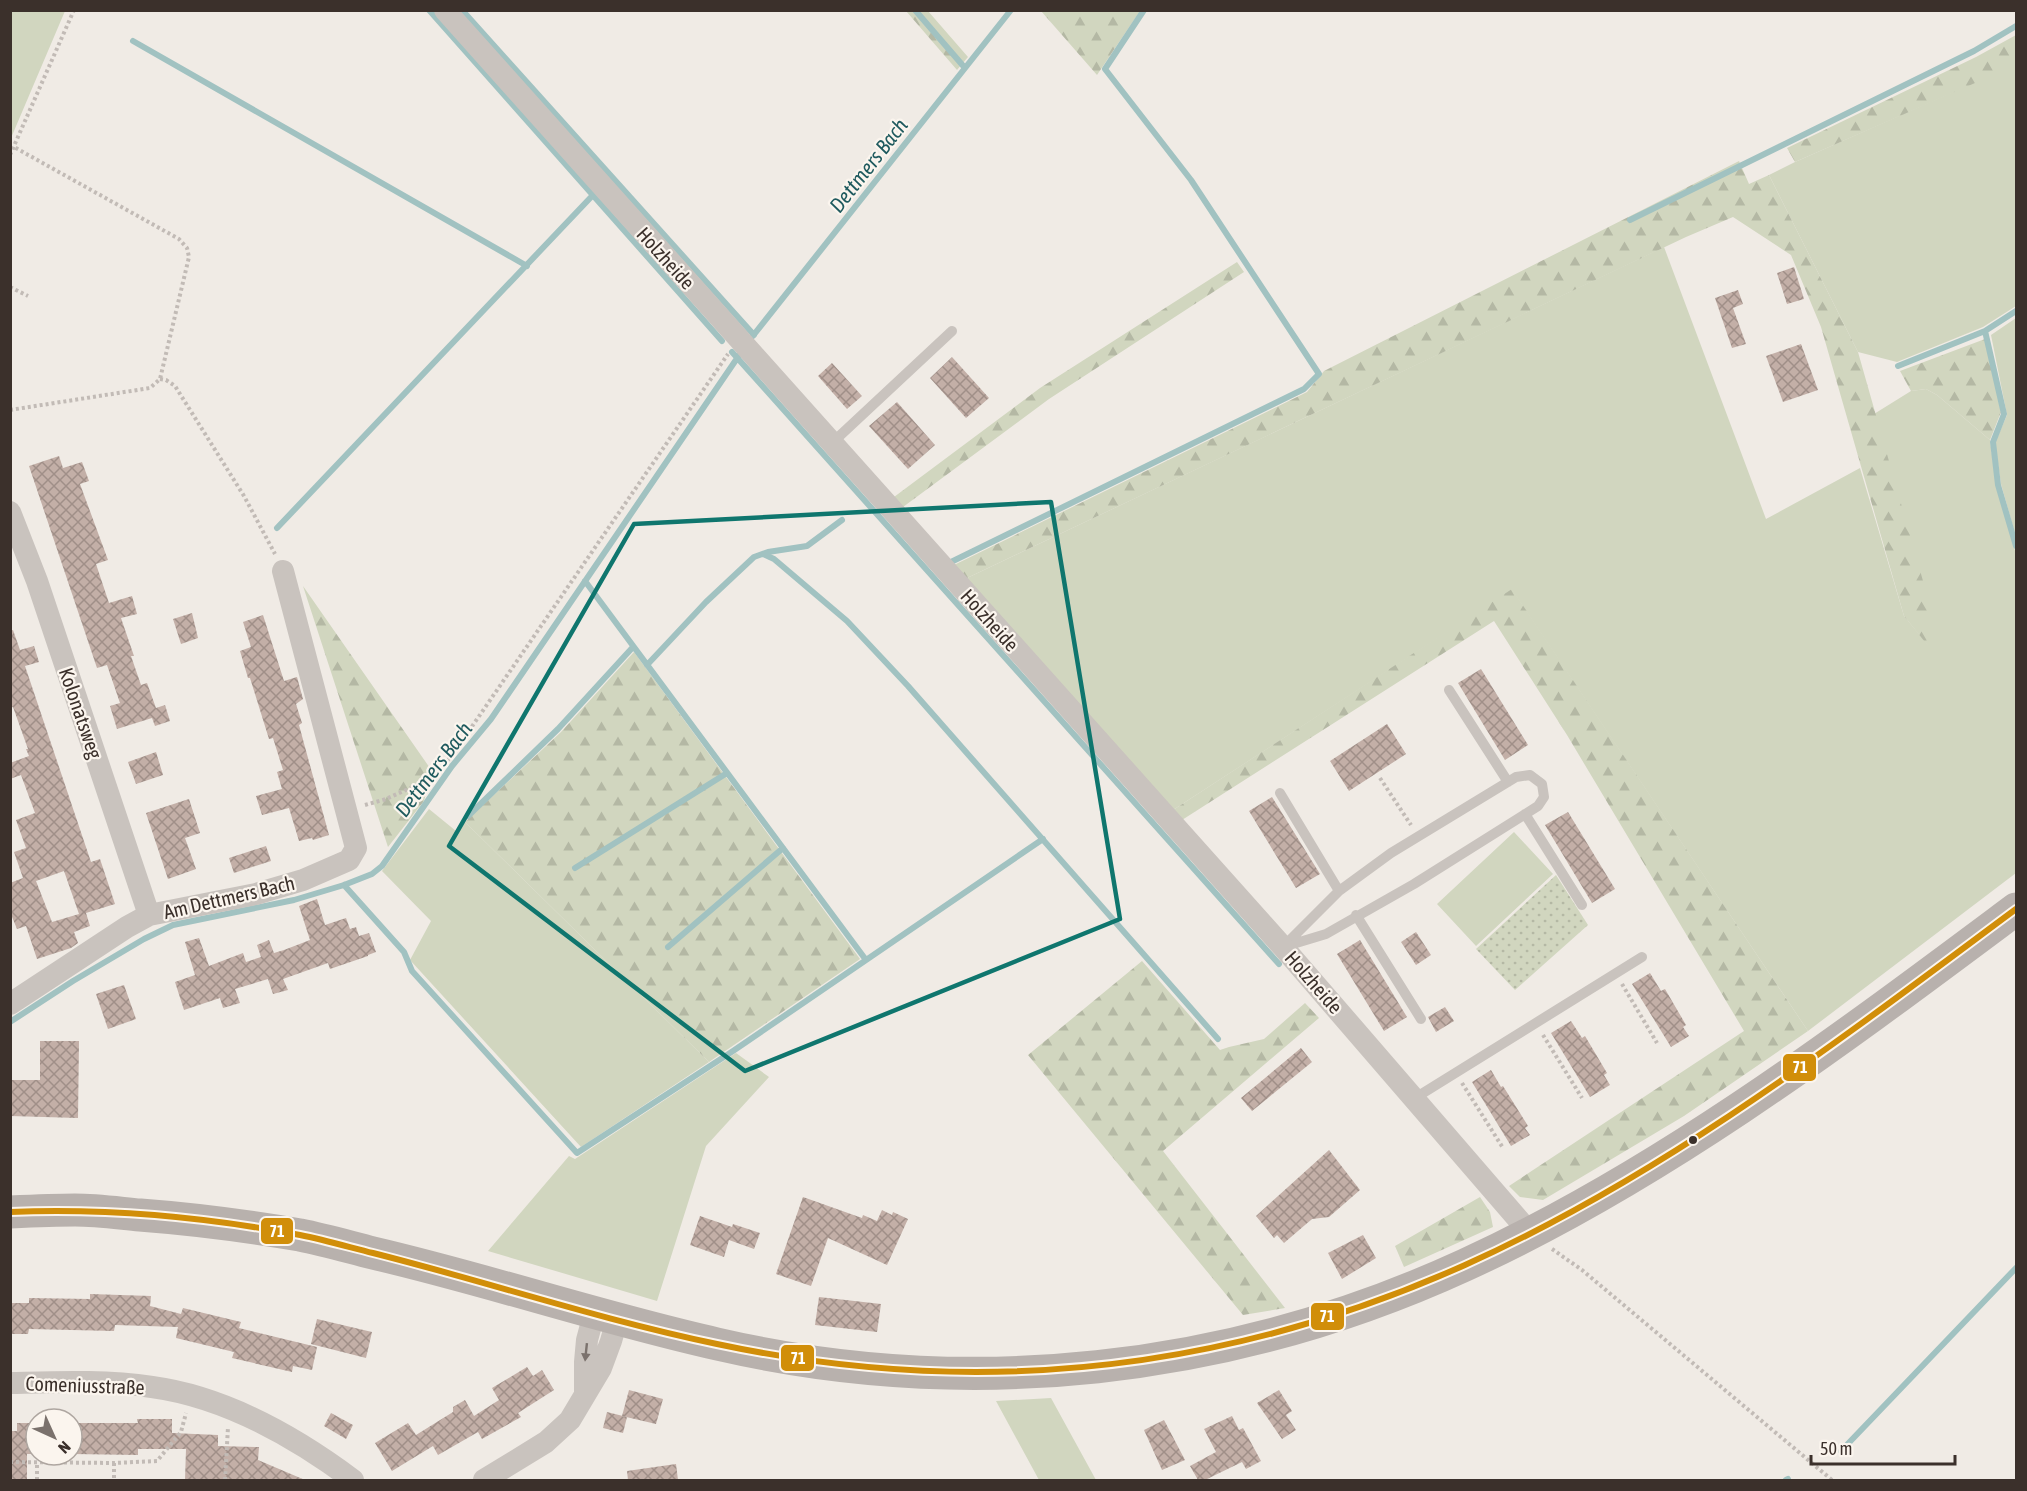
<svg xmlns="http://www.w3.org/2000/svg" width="2027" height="1491" font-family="'Asap Condensed',sans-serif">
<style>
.green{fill:#d1d6bf}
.forest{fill:url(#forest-firs)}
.park{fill:url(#park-dots)}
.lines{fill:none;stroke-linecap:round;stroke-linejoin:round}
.stream{stroke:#a1c2c1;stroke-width:6}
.building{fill:url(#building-cross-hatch);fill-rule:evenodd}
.path{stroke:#c2bbb6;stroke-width:4;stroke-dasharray:3 3;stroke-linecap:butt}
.service{stroke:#c9c3be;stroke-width:10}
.minor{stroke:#c9c3be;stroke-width:22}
.primary{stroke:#b8b1ad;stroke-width:33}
.bus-1-casing{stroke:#fbf5ee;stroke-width:10}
.bus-1{stroke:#d18e09;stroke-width:6}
.oneway{fill:#7b726d}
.marked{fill:none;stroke:#0f766e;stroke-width:4.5;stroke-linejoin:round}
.bus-dot{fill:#3b302b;stroke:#fbf5ee;stroke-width:2}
.labels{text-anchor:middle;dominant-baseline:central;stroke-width:4.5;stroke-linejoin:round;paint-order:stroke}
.street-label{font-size:20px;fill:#3b302b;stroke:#fbf5ee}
.water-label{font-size:21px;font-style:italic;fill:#1f5a5e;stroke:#fbf5ee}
.line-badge{stroke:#fbf5ee;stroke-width:2}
.badge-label{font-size:16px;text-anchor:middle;font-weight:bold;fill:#fff}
</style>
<defs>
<pattern id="forest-firs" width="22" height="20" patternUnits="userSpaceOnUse" patternTransform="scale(1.5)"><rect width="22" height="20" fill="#d1d6bf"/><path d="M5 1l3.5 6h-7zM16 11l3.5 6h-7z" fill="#b4b8a4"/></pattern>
<pattern id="park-dots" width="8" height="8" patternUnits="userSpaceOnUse" patternTransform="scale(1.5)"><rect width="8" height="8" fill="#d1d6bf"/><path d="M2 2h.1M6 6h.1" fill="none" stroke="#b4b8a4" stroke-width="1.8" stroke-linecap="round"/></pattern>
<pattern id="building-cross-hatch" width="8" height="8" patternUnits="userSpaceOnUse" patternTransform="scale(1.5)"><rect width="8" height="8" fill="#c3afa7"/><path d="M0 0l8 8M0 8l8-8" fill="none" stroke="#a08f88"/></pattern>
</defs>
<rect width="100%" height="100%" fill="#f0ebe5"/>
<path class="green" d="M11 10 65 11 11 138 10 11Z
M2016 64V306L1983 327 1897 362 1858 352 1769 175 1795 162Z
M1664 247 1766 519 1860 468 1904 616 1929 646 1928 602 1874 414 1911 391 1926 389 1937 395 1990 440 1996 485 2016 554V873L1808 1031 1512 590 1173 810 965 579Z
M2016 318V537L2001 484 1995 443 2007 415 1991 335Z
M429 809 456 831 465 822 709 1062 581 1147 410 960 431 921 382 871Z
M1514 832 1553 874 1476 946 1437 904Z
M736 1053 769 1077 706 1146 657 1301 488 1251 569 1156 575 1159Z
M1051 1398 1096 1480H1039L996 1401Z"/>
<path class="forest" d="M906 11H928L968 57 957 70Z
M1041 11H1140L1097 75Z
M2016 35V65L1795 162 1787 148 1976 57Z
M1739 161 1749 184 1769 175 1858 352 1929 602V647L1904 616 1821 327 1791 255 1733 217 1686 237 965 579 954 565 1307 392 1324 371Z
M1237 262 1244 272 1049 399 903 507 894 497 1040 388Z
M1985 339 2001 412 1990 440 1937 395 1926 389 1911 391 1900 371Z
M303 586 432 771 424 801 388 847Z
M1512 589 1808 1031 1684 1116 1543 1200 1520 1197 1509 1186 1744 1031 1567 735 1494 621 1182 820 1173 810Z
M634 652 860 959 709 1062 465 822 561 732Z
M1142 961 1220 1050 1229 1047 1264 1039 1305 1003 1319 1018 1163 1151 1285 1308 1243 1315 1028 1055Z
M1480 1197 1490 1212 1493 1227 1404 1267 1395 1246Z"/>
<path class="park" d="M1556 875 1588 925 1515 990 1476 949Z"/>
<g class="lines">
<path class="stream" d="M429 10 722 341
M462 10 754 335
M915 10 965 68
M133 41 527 266
M1630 220 1974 51 2016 26
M1985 331 2004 414 1993 442 1998 485 2016 546
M752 337 1011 10
M732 352 1279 964
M1898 366 1985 331 2016 311
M277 528 593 195
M763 554 774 559 847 621 908 686 1218 1039
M951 562 1304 389 1319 374 1191 180 1105 69 1144 10
M585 581 866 960
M647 665 706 602 754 557 768 552 807 546 842 520
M468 816 558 729 633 647
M575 868 727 773
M344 885 404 952 412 971 577 1153 733 1051 1043 839
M668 947 783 848
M10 1022 73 981 144 939 173 925 294 900 344 885 372 874 382 866 452 766 491 719 740 354
M1841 1451 2016 1268
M1786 1480 1788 1479"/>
</g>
<path class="building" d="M1794 267 1804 299 1787 304 1777 273Z
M1738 290 1743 304 1733 308 1746 344 1732 348 1715 298Z
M1801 344 1818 390 1783 402 1766 356Z
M952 357 989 398 966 418 930 378Z
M832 363 862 396 847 409 818 376Z
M897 402 935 445 908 469 869 426Z
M59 456 63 468 82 462 89 481 80 484 108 560 96 564 109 603 132 596 137 614 121 618 134 656H131L141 685 147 683 156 708 165 705 170 721 155 726 152 718 117 729 110 706 120 703 107 665 97 668 29 466Z
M192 613 198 638 181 644 173 619Z
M263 615 284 681 297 677 303 699 296 704 302 723 299 725 329 835 313 840 312 838 299 841 289 808 262 815 256 796 282 789 277 772 283 770 273 738 269 739 250 678H248L240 651 251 647 243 622Z
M13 630 20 650 34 646 39 662 25 666 91 862 100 859 115 904 86 913 90 926 74 932 78 943 71 948 37 959 26 926 17 929 10 912V883L23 878 14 852 26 848 16 820 35 813 21 775 10 779V763L29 756 26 749H28L13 707 10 708V631ZM64 871 79 914 52 922 36 881Z
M1481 669 1528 745 1505 760 1458 683Z
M1387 724 1406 754 1349 791 1330 761Z
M156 752 163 775 136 784 128 762Z
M1272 797 1320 874 1296 888 1249 811Z
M189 799 200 833 185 838 196 869 168 879 146 813Z
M1568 812 1615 889 1592 903 1545 825Z
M266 846 271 861 234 873 229 858Z
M317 899 325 925 346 918 350 929 356 927 359 936 369 933 376 952 368 955V956L330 969 328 963 283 979 288 990 273 994 268 979 235 989 240 1003 223 1008 220 998 184 1010 175 982 195 975 185 942 199 938 209 966 243 953 246 962 261 957 257 945 269 940 274 953 284 950 310 940 299 906Z
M1416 932 1431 955 1416 965 1401 942Z
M1360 940 1407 1017 1384 1031 1337 954Z
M1650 973 1661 991 1665 989 1686 1025 1683 1027 1689 1036 1671 1047 1632 984Z
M124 985 136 1019 108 1029 96 994Z
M1445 1007 1454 1021 1436 1032 1428 1017Z
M1571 1021 1582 1038 1585 1036 1607 1073 1604 1075 1610 1085 1590 1097 1551 1033Z
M40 1041H79L78 1118 10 1116V1080H40Z
M1301 1048 1312 1062 1252 1111 1241 1098Z
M1491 1070 1501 1087 1503 1086 1528 1126 1525 1128 1530 1135 1511 1146 1472 1082Z
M1329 1150 1360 1190 1329 1217 1312 1219 1284 1243 1277 1235 1274 1238 1256 1216Z
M803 1197 862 1218 863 1215 877 1221 882 1210 892 1215 893 1212 908 1219 887 1265 828 1238 811 1286 776 1274Z
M700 1216 732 1227 733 1224 760 1233 754 1249 729 1240 724 1257 690 1245Z
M1363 1235 1376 1258 1342 1279 1328 1253Z
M90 1294 151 1296 150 1306 181 1314 183 1308 241 1322 239 1328 317 1347 312 1370 293 1366 292 1372 232 1358 234 1352 176 1338 178 1327 115 1325 114 1331 29 1329 28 1334H10V1303H29V1298L90 1299Z
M819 1297 881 1304 877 1332 815 1325Z
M317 1319 372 1332 366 1358 311 1344Z
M527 1367 533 1376 542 1370 554 1390 518 1413 521 1417 482 1439 478 1432 438 1455 433 1446 392 1471 375 1443 408 1423 416 1435 453 1412V1407L465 1400 474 1416 499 1400 492 1388Z
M629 1390 663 1399 656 1424 622 1416Z
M1279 1390 1292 1411 1286 1415 1296 1430 1282 1439 1257 1403Z
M607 1412 627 1417 623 1433 603 1428Z
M331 1413 353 1425 346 1439 324 1426Z
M1232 1416 1239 1430 1243 1428 1261 1461 1246 1469 1242 1462 1205 1480H1198L1190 1466 1216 1452 1204 1429Z
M137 1419H172V1433L218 1435V1446L259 1447 258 1460 305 1480H185L186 1449H138V1455L72 1454V1423H138Z
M1164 1420 1185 1460 1162 1470 1144 1430Z
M17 1423H36V1454H27V1480H10V1431H17Z
M676 1464 678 1480H628L627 1471Z"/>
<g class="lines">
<path class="path" d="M10 155 74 10
M10 287 28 296
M160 379 166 380 175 386 244 496 275 554
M10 410 150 388 160 379 189 257 187 248 179 239 14 147
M1380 778 1411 825
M365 805 386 799 435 777 462 741 728 354
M1622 984 1657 1043
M1543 1035 1582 1098
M1462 1083 1503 1148
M1552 1249 1582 1270 1832 1480
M10 1462 114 1463 157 1461 181 1432 186 1413
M114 1463V1480
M37 1480V1463
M225 1480 228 1427"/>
<path class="service" d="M832 443 952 331
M1449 690 1508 782
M1530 775 1542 784 1544 797 1538 806 1414 884 1326 934 1283 947 1339 891 1391 853 1516 777Z
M1280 793 1339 891
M1525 814 1582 905
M1356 915 1421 1019
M1415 1098 1642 957"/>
<path class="minor" d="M445 10 1283 947 1530 1233
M10 512 37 581 149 915
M10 1004 127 927 149 915 256 894 303 880 349 860 356 848 283 571
M10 1383C58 1382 105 1380 152 1387 226 1397 294 1436 353 1480
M585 1392V1362L587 1340 594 1314
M484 1480 546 1442 570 1420 601 1368 611 1341 617 1320"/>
<path class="primary" d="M10 1212C32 1211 54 1210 75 1210 97 1210 118 1213 140 1215 193 1219 247 1226 300 1235 325 1240 349 1247 373 1253 489 1280 601 1318 717 1344 969 1402 1230 1373 1465 1265 1662 1175 1843 1038 2016 909"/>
<defs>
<path id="bus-1" d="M10 1212C107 1208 205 1217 300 1235 325 1240 349 1247 373 1253 488 1282 601 1320 717 1344 975 1399 1224 1373 1465 1265 1665 1175 1841 1039 2016 909"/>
</defs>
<use href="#bus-1" class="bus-1-casing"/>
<use href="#bus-1" class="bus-1"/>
</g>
<defs><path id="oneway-solid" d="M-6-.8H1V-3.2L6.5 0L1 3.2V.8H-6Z" transform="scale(1.5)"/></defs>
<use class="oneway" href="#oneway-solid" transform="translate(586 1352) rotate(96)"/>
<path class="marked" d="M1051 502 1120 919 745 1071 449 846 634 524Z"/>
<circle class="bus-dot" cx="1693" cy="1140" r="5"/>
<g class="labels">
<g class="street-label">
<text transform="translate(666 258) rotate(48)">Holzheide</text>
<text transform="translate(990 620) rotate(48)">Holzheide</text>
<text transform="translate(81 713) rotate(71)">Kolonatsweg</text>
<text transform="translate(229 897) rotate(-13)">Am Dettmers Bach</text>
<text transform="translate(1314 982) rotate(49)">Holzheide</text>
<text transform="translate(85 1385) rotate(2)">Comeniusstraße</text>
</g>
<g class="water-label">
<text transform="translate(868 165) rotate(-52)">Dettmers Bach</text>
<text transform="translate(433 769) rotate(-53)">Dettmers Bach</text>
</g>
</g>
<g class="line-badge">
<rect x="1782" y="1053" width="35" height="29" rx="6" fill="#d18e09"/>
<rect x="260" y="1217" width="34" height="28" rx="6" fill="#d18e09"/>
<rect x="1310" y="1302" width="35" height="29" rx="6" fill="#d18e09"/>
<rect x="780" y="1344" width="35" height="28" rx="6" fill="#d18e09"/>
</g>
<g class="badge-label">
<text x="1800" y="1073">71</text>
<text x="277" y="1237">71</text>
<text x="1327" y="1322">71</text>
<text x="798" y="1364">71</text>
</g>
<rect width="2027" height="1491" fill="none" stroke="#3b302b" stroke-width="24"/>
<g transform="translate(54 1437) rotate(135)"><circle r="28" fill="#fbf5ee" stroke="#aea6a0" stroke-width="1.5"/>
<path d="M0-4.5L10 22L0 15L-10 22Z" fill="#7a716c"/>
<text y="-9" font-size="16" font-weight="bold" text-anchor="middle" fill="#3b302b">N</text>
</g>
<path d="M1811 1455v9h144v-9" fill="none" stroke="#3b302b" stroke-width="3"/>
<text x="1820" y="1455" font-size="18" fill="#3b302b" stroke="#fbf5ee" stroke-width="4.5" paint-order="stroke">50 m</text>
</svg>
